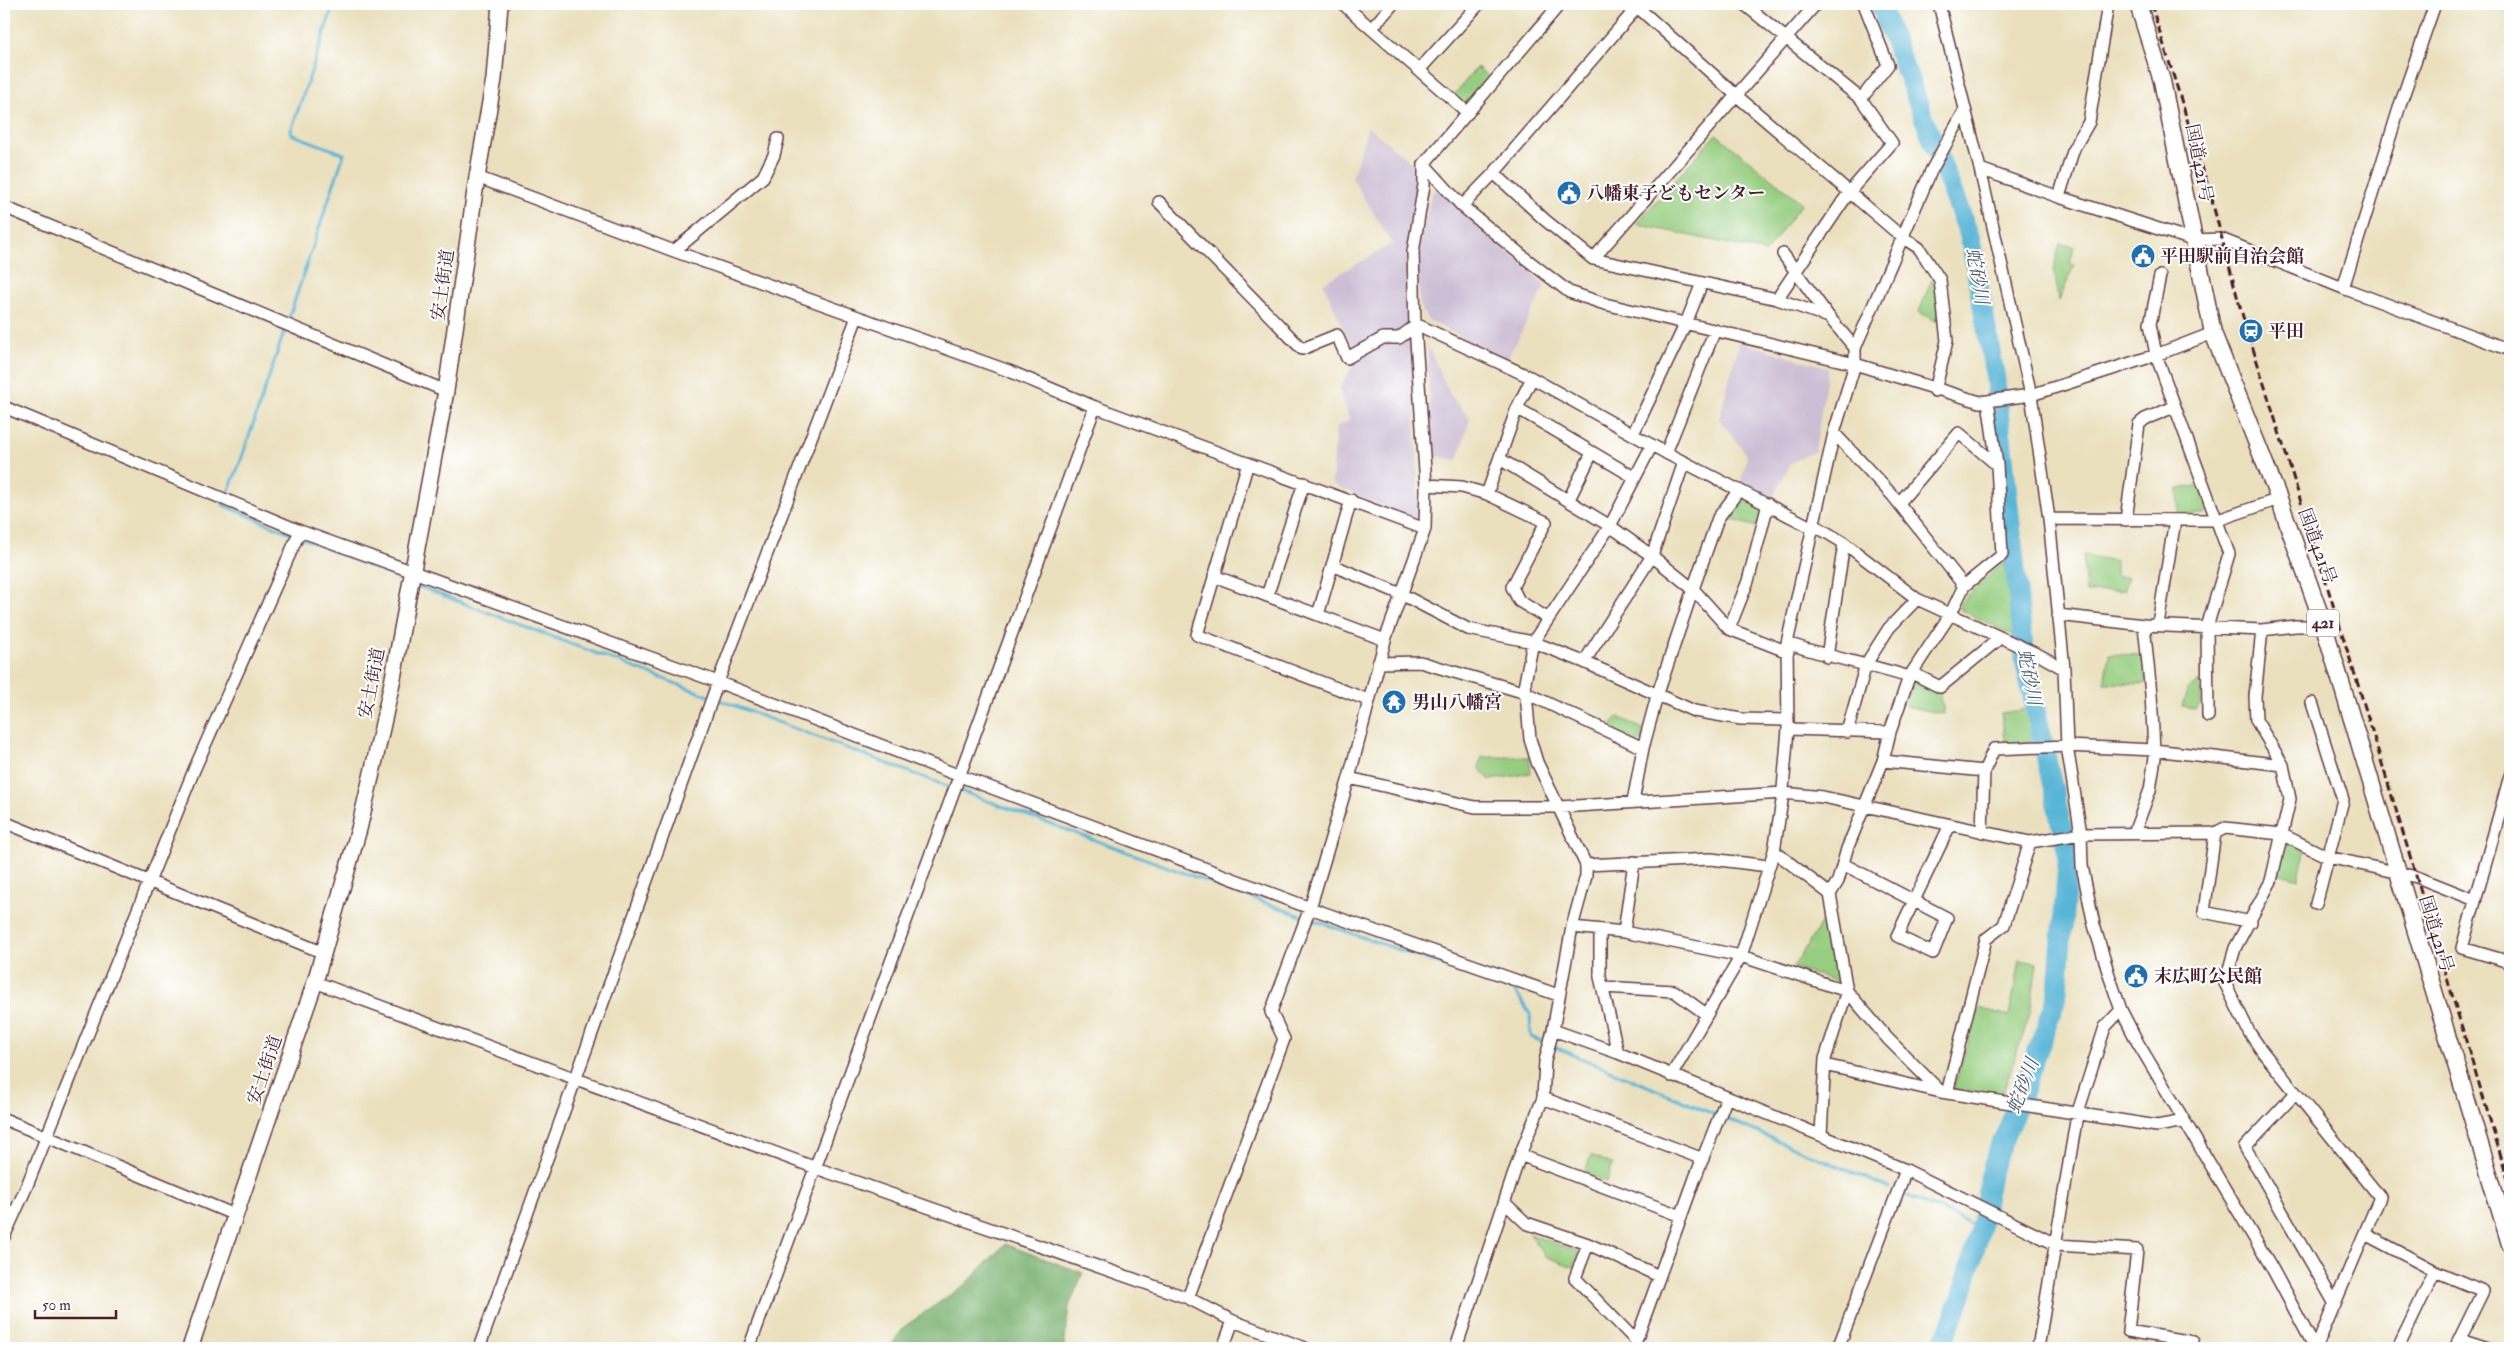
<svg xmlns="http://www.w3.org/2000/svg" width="2514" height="1352" font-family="'IM FELL Double Pica','Noto Serif JP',serif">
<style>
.industrial{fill:#ccbed4}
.green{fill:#96cd80;stroke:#707656}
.forest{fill:#78b06e;stroke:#61684c}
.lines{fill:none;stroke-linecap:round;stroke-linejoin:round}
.stream{stroke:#59b5d7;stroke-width:3}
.river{stroke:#59b5d7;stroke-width:20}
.minor-casing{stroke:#623c41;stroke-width:14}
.major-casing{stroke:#623c41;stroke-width:18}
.highway-casing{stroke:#623c41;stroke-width:19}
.minor{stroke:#fff;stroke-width:11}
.major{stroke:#fff;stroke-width:15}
.highway{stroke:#fff;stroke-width:16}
.rail{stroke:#4a1f2b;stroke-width:3;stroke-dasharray:8 4;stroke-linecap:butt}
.labels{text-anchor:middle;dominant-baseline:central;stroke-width:4;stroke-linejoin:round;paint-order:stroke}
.shield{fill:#fff;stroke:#80626b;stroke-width:1}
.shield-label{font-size:16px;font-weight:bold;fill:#4a1f2b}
.street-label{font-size:18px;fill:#4a1f2b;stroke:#fff}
.poi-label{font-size:18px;font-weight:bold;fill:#4a1f2b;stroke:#fff;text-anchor:start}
.water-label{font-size:19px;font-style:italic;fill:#505b70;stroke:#fff}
</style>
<rect width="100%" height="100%" fill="#fff"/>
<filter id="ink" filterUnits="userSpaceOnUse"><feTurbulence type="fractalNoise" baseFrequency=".02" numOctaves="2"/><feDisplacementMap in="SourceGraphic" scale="10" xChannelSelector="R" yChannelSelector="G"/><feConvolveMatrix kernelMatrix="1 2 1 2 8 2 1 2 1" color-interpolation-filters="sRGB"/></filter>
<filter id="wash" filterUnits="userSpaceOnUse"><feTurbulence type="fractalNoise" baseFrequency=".0096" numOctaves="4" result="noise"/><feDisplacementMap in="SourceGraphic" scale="20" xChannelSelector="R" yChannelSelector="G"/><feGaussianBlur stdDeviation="1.12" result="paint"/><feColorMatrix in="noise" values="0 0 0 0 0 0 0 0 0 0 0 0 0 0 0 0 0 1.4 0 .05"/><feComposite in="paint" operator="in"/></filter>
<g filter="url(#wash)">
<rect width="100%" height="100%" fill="#eae0be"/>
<path class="industrial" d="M1368 127 1425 173 1410 246 1408 282 1413 342 1419 522 1332 484 1336 427 1350 420 1339 389 1357 359 1323 283 1392 244 1352 178Z
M1439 189 1546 285 1506 361 1427 319 1420 306 1416 256 1432 193Z
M1739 342 1828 368 1815 451 1791 463 1773 497 1741 482 1747 455 1719 419Z
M1427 343 1449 393 1470 418 1458 460 1432 455Z"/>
<path class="green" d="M1477 67 1496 83 1466 106 1454 95Z
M1716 134 1802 203 1766 252 1636 224Z
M2060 243 2074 247 2070 264 2074 265 2059 301 2054 268Z
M1932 279 1937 289 1939 323 1919 312Z
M2200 485 2209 508 2205 514H2178V489Z
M1746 500 1759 503 1763 511 1757 527 1725 518 1737 502Z
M2083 555 2116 561V577H2128L2125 590 2086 592Z
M2004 561 2015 636 1961 610 1960 603Z
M2109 654 2143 655 2146 684 2104 683Z
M1917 680 1940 690 1944 714 1905 706 1914 682Z
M2200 681 2201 704 2195 709 2182 706 2188 688Z
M2030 709 2035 741 2006 745 2001 713Z
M1618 717 1643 729V739L1638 743 1614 732 1612 723Z
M1482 757H1529L1531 773 1490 780 1479 768Z
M2291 842 2306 849 2298 879 2278 873 2283 845Z
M1827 914 1842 976 1841 983 1793 967Z
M2020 960 2037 963 2030 1014 2002 1096 1953 1089 1979 1008 2009 1016Z
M1591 1155 1613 1164 1606 1182 1584 1174Z
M1529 1234 1579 1252 1573 1267 1545 1256Z"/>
<path class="forest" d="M1005 1244 1083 1273 1069 1306 1064 1348H889L905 1326 966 1284Z"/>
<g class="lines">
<path class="stream" d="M334 4 291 131V134L344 154 241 460 223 505 407 582
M415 585 952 788
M958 790 1304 917
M1310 919 1514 990 1530 1014 1531 1037 1716 1115
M1722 1117 1889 1188
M1906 1195 1966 1221 1980 1230"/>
<path class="river" d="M1880 4 1970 237 1995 376 2025 662 2068 856 2057 997 2020 1100 1992 1166 1980 1230 1962 1296 1941 1348"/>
</g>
</g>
<g filter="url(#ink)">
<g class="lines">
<defs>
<path id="minor" d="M1343 4 1468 113
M1634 4 1737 96 1902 237 1919 248 1940 280 1947 341 1935 391
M1744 4 1861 99 1892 143 1850 191 1777 299
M1939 4 1980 169 2031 395 2049 519 2064 669 2067 746 2081 834 2082 866 2094 925 2109 975 2121 1010 2138 1043 2272 1268 2315 1348
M1372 28 1393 4
M1419 70 1479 4
M1861 99 1888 65 1864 4
M1424 164 1462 206 1525 258 1569 292 1605 304 1855 364 1980 402 2031 395 2156 355 2213 333
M1980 169 2059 197 2193 240 2221 239 2343 288 2510 350
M1494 173 1545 220 1593 259 1777 299 1829 317 1855 348
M477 177 674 251 1009 371 1095 407 1425 529
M2059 197 2074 148 2089 122 2108 4
M1159 202 1302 349 1337 335 1347 358 1383 338H1399L1415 326H1420L1532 378 1666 453 1811 527 1819 528 1844 543 1917 599 2041 656 2064 669
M1462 206 1494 173 1640 4
M4 207 446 391
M674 251 763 177 774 155 778 139
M1783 254 1829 317
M1593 259 1816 4
M2160 276 2150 324 2156 355 2229 554 2207 627 2208 716
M2343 288 2401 102 2435 4
M1988 401 1997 465 2002 555 1964 586 1950 615 1909 677 1890 732 1883 761 1847 849 1838 881 1830 894 1847 991 1888 1039 1941 1092 2157 1126 2184 1121
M4 407 300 531 718 682 960 776 1310 908 1558 995
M1517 408 1634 477
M1834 433 1893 496 1964 586
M1633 434 1686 323 1702 283
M1666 453 1715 330
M1500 459 1610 526 1652 556 1693 589 1729 629 1788 652
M1248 463 1197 635 1368 700
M1426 485 1462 487 1487 494 1546 522 1512 587 1519 601 1547 618
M1487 494 1517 408 1532 378
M1569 499 1592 453
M1899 503 1959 433 1997 465
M2049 519 2218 520 2279 499
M2126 520 2139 424 2145 419 2174 407
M1332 565 1401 594 1468 629 1533 642 1584 662 1694 711 1741 719 1788 720
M1214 576 1385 640
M1267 596 1304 483
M1318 615 1351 500
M2058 615 2144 625 2262 630 2295 626H2324
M2158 624 2175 520
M2144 625 2151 694 2154 750
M1729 629 1748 581 1768 504
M2262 630 2255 696 2256 720 2283 765 2290 799 2271 881 2235 948 2225 983 2249 1032 2262 1051 2380 1197 2316 1348
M1787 643C1827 657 1868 664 1909 677
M1827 657 1844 543
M1584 662 1652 556 1684 462
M1378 663 1420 662 1526 693 1643 748
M1912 673 1940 687 2000 638
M2312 703 2343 800 2316 904
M1788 729 1890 732
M1847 732 1866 664 1889 628 1917 599
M1883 761 1984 771
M2510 776 2462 948 2510 962
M1349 778 1475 807H1560L1783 793 1823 797 2030 842 2081 834 2215 833 2225 828 2281 834 2328 857 2417 877 2475 900
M1633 802 1643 748 1657 696 1693 589 1718 518 1739 490
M4 822 324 953
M1982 832 1984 771 1994 749 2067 746 2154 750 2283 765
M2134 833 2150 790 2156 751
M2215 833 2204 912 2251 922
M1774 851 1830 894
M1843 864 1947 918 1933 953 1897 936 1950 825
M1586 865 1711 859 1768 866
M1572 927 1624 932 1741 956 1847 991 1825 1059 1821 1135
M1600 930V977L1618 1053
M1624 932 1634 862
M315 982 816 1168 1188 1298 1233 1321 1305 1348
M1603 987 1674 991 1706 1014
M1553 1030 1618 1053 1906 1170 2057 1245 2137 1250 2128 1331 2193 1342
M1825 1065 1941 1092
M1671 1076 1741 956 1774 851 1782 801 1788 729 1787 643 1834 433 1855 364V348L1931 171 1965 110
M1947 1093 1986 939 2004 925 2030 842
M2295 1094 2245 1147 2335 1304
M1543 1098 1703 1159
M4 1119 235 1215
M1520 1155 1681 1216
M1505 1203 1526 1223 1588 1244 1659 1276
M2365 1234 2435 1271 2483 1291 2455 1348
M4 1237 26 1188 194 770 300 531
M1588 1244 1575 1278 1636 1341 1695 1178 1727 1097
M1188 1298 1284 1039 1271 1012 1310 908 1349 778 1385 640 1425 529 1426 485 1415 326 1413 252 1424 185V164L1560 4
M2460 1339 2488 1348
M479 1348 718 682 857 317
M749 1348 1095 407
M1223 1348 1233 1321
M1456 1348 1520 1155 1543 1098 1545 1061 1553 1030 1572 927 1586 876V865L1537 762 1530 739 1525 682 1533 642 1610 526 1652 445
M1838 1348 1906 1170
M2038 1348 2077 1115 2105 1027 2121 1010
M2398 1348 2435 1271"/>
<path id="major" d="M190 1348 315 982 359 829 375 760 393 678 446 391 477 177 494 79 500 4"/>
<path id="highway" d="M2138 4 2162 81 2213 333 2279 499 2324 626 2510 1244"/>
</defs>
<use href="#minor" class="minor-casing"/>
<use href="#major" class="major-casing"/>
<use href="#highway" class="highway-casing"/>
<use href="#minor" class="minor"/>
<use href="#major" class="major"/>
<use href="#highway" class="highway"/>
<path class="rail" d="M2151 4 2213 202
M2211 197 2240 307 2360 691 2510 1186"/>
</g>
</g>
<defs>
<symbol id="civic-disc" viewBox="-11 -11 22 22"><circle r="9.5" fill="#1f6fb2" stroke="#fff"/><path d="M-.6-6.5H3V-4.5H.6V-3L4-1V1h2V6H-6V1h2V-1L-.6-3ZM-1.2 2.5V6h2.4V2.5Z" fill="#fff"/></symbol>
<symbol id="station-disc" viewBox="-11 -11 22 22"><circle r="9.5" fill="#1f6fb2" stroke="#fff"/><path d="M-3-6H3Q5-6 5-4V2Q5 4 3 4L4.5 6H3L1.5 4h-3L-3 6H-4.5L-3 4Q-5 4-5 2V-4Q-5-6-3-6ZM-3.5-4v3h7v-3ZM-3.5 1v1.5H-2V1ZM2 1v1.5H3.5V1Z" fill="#fff"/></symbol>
<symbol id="temple-disc" viewBox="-11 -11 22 22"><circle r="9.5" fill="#1f6fb2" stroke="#fff"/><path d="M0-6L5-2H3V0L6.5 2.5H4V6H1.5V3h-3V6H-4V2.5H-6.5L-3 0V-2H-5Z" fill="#fff"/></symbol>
</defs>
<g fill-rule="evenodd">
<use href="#civic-disc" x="1555" y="179" width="28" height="28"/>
<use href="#civic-disc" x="2129" y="242" width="28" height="28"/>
<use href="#station-disc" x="2237" y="317" width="28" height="28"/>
<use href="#temple-disc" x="1380" y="688" width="28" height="28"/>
<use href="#civic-disc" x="2122" y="962" width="28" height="28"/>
</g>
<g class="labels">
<rect class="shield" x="2307" y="609.5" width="32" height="27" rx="4"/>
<g class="shield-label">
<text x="2323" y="623">421</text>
</g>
<g class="street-label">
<text transform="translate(2199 163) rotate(79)">国道421号</text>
<text transform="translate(443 285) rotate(-82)">安土街道</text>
<text transform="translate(2317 546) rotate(70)">国道421号</text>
<text transform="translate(372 683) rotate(-79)">安土街道</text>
<text transform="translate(2436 934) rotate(73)">国道421号</text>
<text transform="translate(265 1070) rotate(-71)">安土街道</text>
</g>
<g class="poi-label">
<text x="1586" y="193">八幡東子どもセンター</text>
<text x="2160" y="256">平田駅前自治会館</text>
<text x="2268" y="331">平田</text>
<text x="1412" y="702">男山八幡宮</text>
<text x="2154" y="976">末広町公民館</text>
</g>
<g class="water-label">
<text transform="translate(1977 276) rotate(80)">蛇砂川</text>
<text transform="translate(2029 677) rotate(79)">蛇砂川</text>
<text transform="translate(2023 1086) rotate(-69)">蛇砂川</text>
</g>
</g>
<rect width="2514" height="1352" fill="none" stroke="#fff" stroke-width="20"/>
<path d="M35 1310v8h81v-8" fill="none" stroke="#4a1f2b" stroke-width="2.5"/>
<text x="42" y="1310" font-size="15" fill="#4a1f2b" stroke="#ffffff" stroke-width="4" paint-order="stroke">50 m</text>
</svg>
